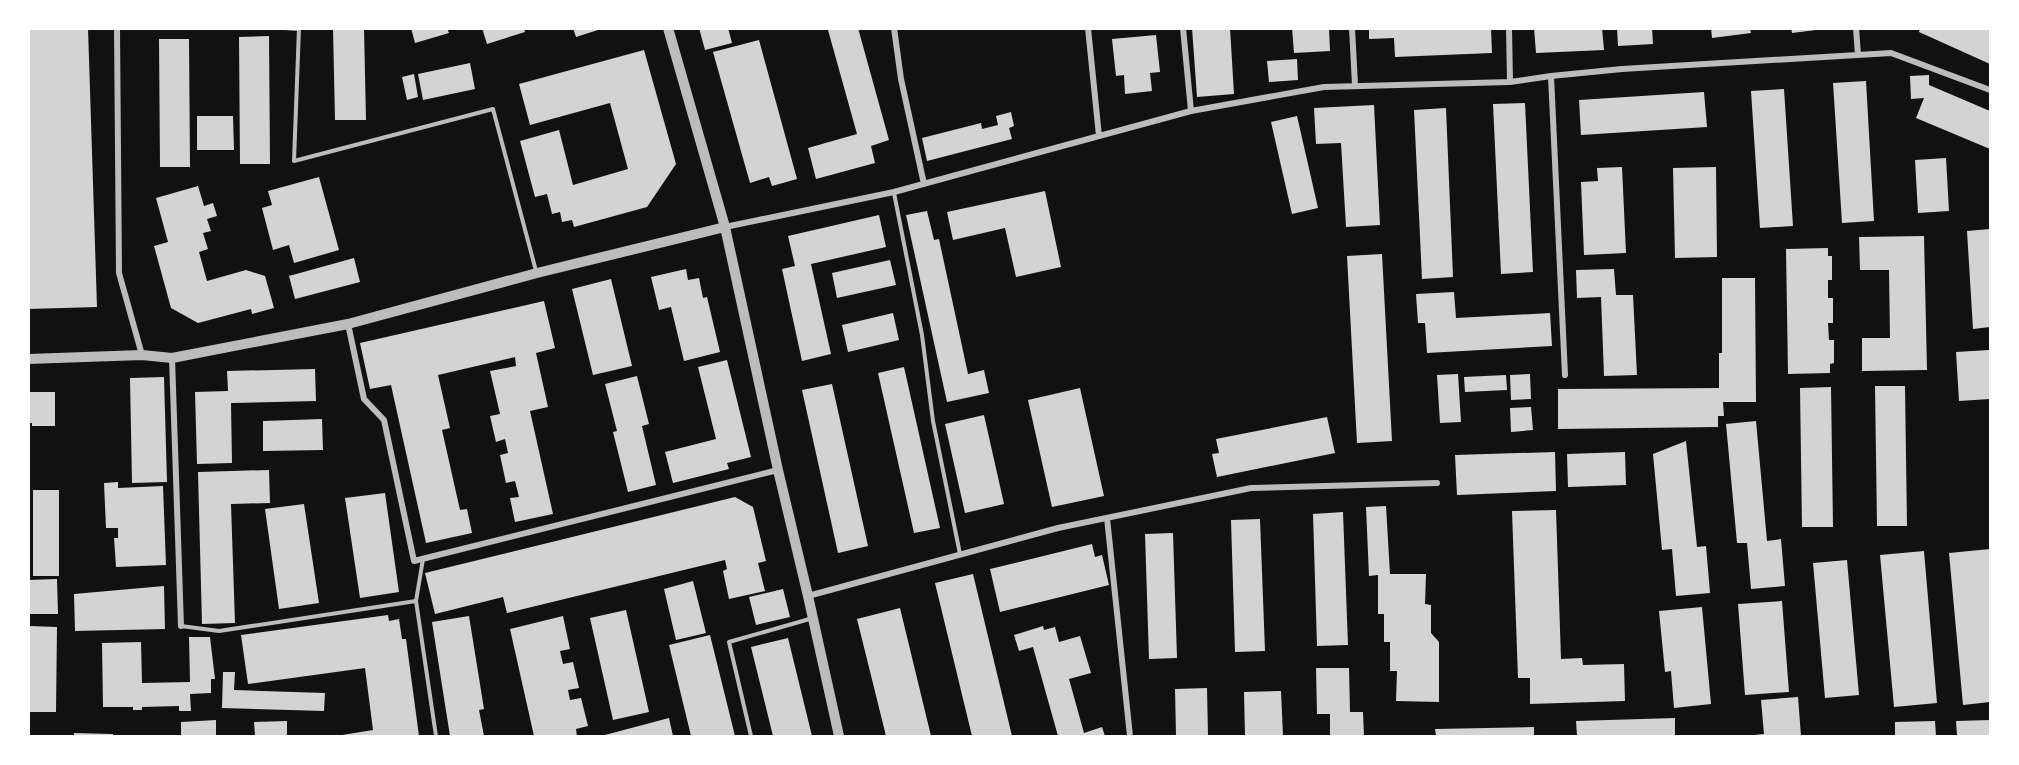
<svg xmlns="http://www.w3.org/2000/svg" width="2019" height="765" font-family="'Archivo Narrow',sans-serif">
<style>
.building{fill:#d3d3d3}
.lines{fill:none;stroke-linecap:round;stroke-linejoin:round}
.service{stroke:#bcbcbc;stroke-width:4}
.minor{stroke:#bcbcbc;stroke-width:6}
.tertiary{stroke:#bcbcbc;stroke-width:10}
</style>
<rect width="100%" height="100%" fill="#111"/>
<path class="building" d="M28 28H88L97 307 28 309Z
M333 28H364L366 120H335Z
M411 28H447L449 33 415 43Z
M482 28H524L525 32 487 44Z
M573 28H601V29L576 37Z
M699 28H728L732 43 705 50Z
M834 28H858L889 140 871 146 875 163 816 179 808 148 857 134 828 30Z
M1192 28H1230L1234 94 1197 97Z
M1292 28H1329L1330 51 1294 53Z
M1369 28H1491L1492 53 1395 57 1394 38 1369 39Z
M1534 28H1602L1604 50 1536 53Z
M1617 28H1652L1653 44 1618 46Z
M1711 28H1750L1751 33 1712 38Z
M1791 28H1816V30L1792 33Z
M1920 28H1990V64L1919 32Z
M1156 35 1160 72 1150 73 1152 91 1125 94 1124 75 1116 76 1112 39Z
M269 36 270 164H240L239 37Z
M159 39H189L190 167H160Z
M759 40 797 179 772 186 769 177 750 183 713 52Z
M644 50 676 164 647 207 574 227 572 220 562 222 560 212 552 214 547 194 535 197 520 141 559 130 573 185 628 169 610 103 530 125 519 84Z
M1297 59 1298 80 1269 82 1267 61Z
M470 63 475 89 423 100 418 74Z
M414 74 418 97 407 100 402 77Z
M1929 75V85L1990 111V149L1916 118 1924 98 1911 99 1910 76Z
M1866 81 1874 221 1842 223 1833 83Z
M1784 89 1793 226 1760 228 1751 91Z
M1704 92 1707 127 1581 135 1579 100Z
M1525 103 1533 272 1501 274 1493 104Z
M1374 105 1380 225 1346 227 1341 143 1316 144 1314 108Z
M1446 108 1453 277 1422 279 1414 110Z
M1011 112 1014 126 1009 128 1012 139 927 161 922 138 981 123 982 129 998 125 996 116Z
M197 116H233L234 150H197Z
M1297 116 1318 208 1292 214 1271 122Z
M1946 158 1949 211 1918 213 1915 160Z
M1622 167 1626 253 1584 255 1581 182 1598 181 1597 168Z
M1716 167 1717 257 1675 258 1673 168Z
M319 177 339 250 294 263 289 245 273 250 262 208 272 205 268 191Z
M198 186 204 206 213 203 217 216 207 219 211 231 203 233 208 249 199 252 207 281 246 270 265 276 274 308 252 314 251 309 198 323 171 308 154 246 168 242 156 198Z
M1045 191 1061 267 1016 277 1005 228 953 240 947 212Z
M927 211 934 240 939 239 968 374 984 370 989 393 947 402 906 215Z
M879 215 886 247 811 264 831 354 802 361 782 269 795 266 788 236Z
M1990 229V327L1973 329 1967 231Z
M1924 236 1927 370 1862 371V338H1890L1889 270H1860L1859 237Z
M1828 248V256H1832V280H1828V298H1833V323H1828L1829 340H1834V363L1830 364V373L1788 374 1786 249Z
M1382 254 1392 441 1357 443 1347 256Z
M354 258 360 282 295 299 289 276Z
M890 260 896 285 837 298 832 273Z
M686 269 688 280 699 278 703 298 707 297 720 352 684 361 671 307 659 310 651 277Z
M1614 269 1616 295H1633L1637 375 1604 376 1601 297 1577 298 1576 270Z
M1722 278H1755L1756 402H1723L1724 416H1718V427L1558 429V389L1719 388V353H1722Z
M611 279 632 366 593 375 572 289Z
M1454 292 1456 318 1550 313 1552 346 1427 353 1425 323H1418L1416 294Z
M544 301 555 348 536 353 548 407 530 411 553 514 515 522 510 498 519 497 515 481 506 483 500 455 508 453 505 439 496 442 490 416 500 414 490 371 516 366 515 357 438 375 450 428 442 430 460 510 467 509 472 533 426 543 391 385 370 389 360 343Z
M893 313 899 340 848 352 842 325Z
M1989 350 1990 399 1959 401 1956 352Z
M727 360 751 457 727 463 729 469 673 483 665 452 716 439 698 367Z
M904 367 940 528 914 533 878 373Z
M315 369 316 401 231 403 232 463 197 464 195 392 228 391 227 371Z
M1458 374 1461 422 1440 423 1437 375Z
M1530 374 1531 399 1511 400 1510 375Z
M1506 375 1507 390 1465 392 1464 377Z
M637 376 649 424 642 426 656 485 628 492 613 432 617 431 605 384Z
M164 377 167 482 132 483 130 378Z
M832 384 868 546 838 553 802 390Z
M1875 386H1905L1907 526H1877Z
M1831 387 1833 527H1802L1800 388Z
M1080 388 1104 496 1052 507 1028 400Z
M28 392H55V426H32V423H28Z
M1531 407 1533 430 1511 432 1510 408Z
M984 415 1004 504 965 513 945 424Z
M1327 417 1335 453 1217 477 1212 454 1219 453 1216 439Z
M322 419 323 450 263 451V421Z
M1756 421 1767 541 1781 539 1785 586 1751 589 1747 543H1737L1726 424Z
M1686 441 1697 547 1706 546 1710 593 1676 596 1672 549 1662 550 1653 454Z
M1555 452 1556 491 1457 495 1455 455Z
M1625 452 1626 485 1568 487 1567 454Z
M269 470 270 503 231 504 235 623 202 624 198 472Z
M118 482V488L163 486 166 565 116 567 114 538H118V528H106L104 483Z
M33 490H59V576H33Z
M385 493 399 592 360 598 345 498Z
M735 497 753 507 766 561 758 563 765 591 729 599 723 571 727 569 725 560 507 613 503 597 435 614 425 573Z
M304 504 319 603 279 609 265 509Z
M1386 506 1390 574H1426L1425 604 1431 605V633L1439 642V702L1396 701 1397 671H1390V642H1384V614H1378V575L1369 576 1366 507Z
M1556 510 1561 659 1582 658 1583 665 1624 664 1625 701 1530 704V678H1518L1512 511Z
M1343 512 1348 645 1317 646 1313 514Z
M1260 519 1265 651 1235 652 1231 520Z
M1173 533 1177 658 1149 659 1145 534Z
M1092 544 1095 557 1102 555 1109 585 1000 612 990 569Z
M1990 549V702L1963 705 1949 553Z
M1924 551 1937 703 1894 707 1880 555Z
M1847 560 1859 695 1825 698 1813 563Z
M973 574 1012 736H972L935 583Z
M57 579 58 614H28V580Z
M693 581 706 633 676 640 664 589Z
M164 586 165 629 75 631 74 594Z
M783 589 790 617 756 625 749 597Z
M1782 601 1789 692 1745 695 1738 604Z
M1702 607 1711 704 1674 708 1671 671 1665 672 1659 611Z
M900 608 931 736H886L857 619Z
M626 610 649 712 613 720 590 618Z
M388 615 389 621 399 619 402 639H406L419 736H336L373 730 365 668 248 684 241 635Z
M469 616 484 709 479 710 484 736H450L432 622Z
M563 616 570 649 560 651 563 664 573 662 579 688 568 690 570 700 581 698 588 726 576 729 577 736H534L510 629Z
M30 626 57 627 56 712H29Z
M1043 626 1044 630 1055 627 1059 642 1080 636 1091 673 1069 679 1084 733 1102 727 1105 736H1058L1033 647 1019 651 1014 635Z
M710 635 735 736H691L669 645Z
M189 637H210L215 679H211V693L190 694 191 711H179V706L142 707V710H133V707H103L102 643 141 642 142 683 190 682Z
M788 638 812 736H773L751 647Z
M1316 668H1349L1350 712H1363L1364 736H1330V714H1317Z
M223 672H235L234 690 325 693 324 711 222 708Z
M1207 688 1208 736H1176L1175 689Z
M1281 691 1283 736H1245L1244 692Z
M1798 697 1801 736H1754V735L1764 734 1761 700Z
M669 718 673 736H601Z
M1675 718V736H1577L1576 721Z
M216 720V736H181V722Z
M1990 720V736H1957L1956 721Z
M287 721V736H255L254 722Z
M1935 721 1936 736H1895V722Z
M1534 727V736H1436L1435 729Z
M74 733 113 734V736H74Z"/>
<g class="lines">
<path class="service" d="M283 28 299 29
M299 28 294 161 493 109 536 271
M894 193 922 335 933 421 960 554
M416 601 436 736
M181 626 219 631 416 601 423 559
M751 736 729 642 813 618"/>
<path class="minor" d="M117 28 119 273 142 355
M894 28 901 79 924 184
M1088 28 1099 136
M1183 28 1191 111
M1352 28 1355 85
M1509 28 1510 82
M1856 28 1858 55
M1551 76 1565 375
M725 227 894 192 1191 111 1324 87 1510 82 1551 76 1622 69 1891 53 1990 90
M348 324 364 399 384 420 414 561 778 470
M172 358 181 626
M1107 518 1130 736
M808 596 1058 528 1251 488 1437 483"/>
<path class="tertiary" d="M668 28 725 227 778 470 808 596 839 736
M28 359 142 355 172 358 348 324 537 273 725 227"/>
</g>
<rect width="2019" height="765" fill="none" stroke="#ffffff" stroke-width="60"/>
</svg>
